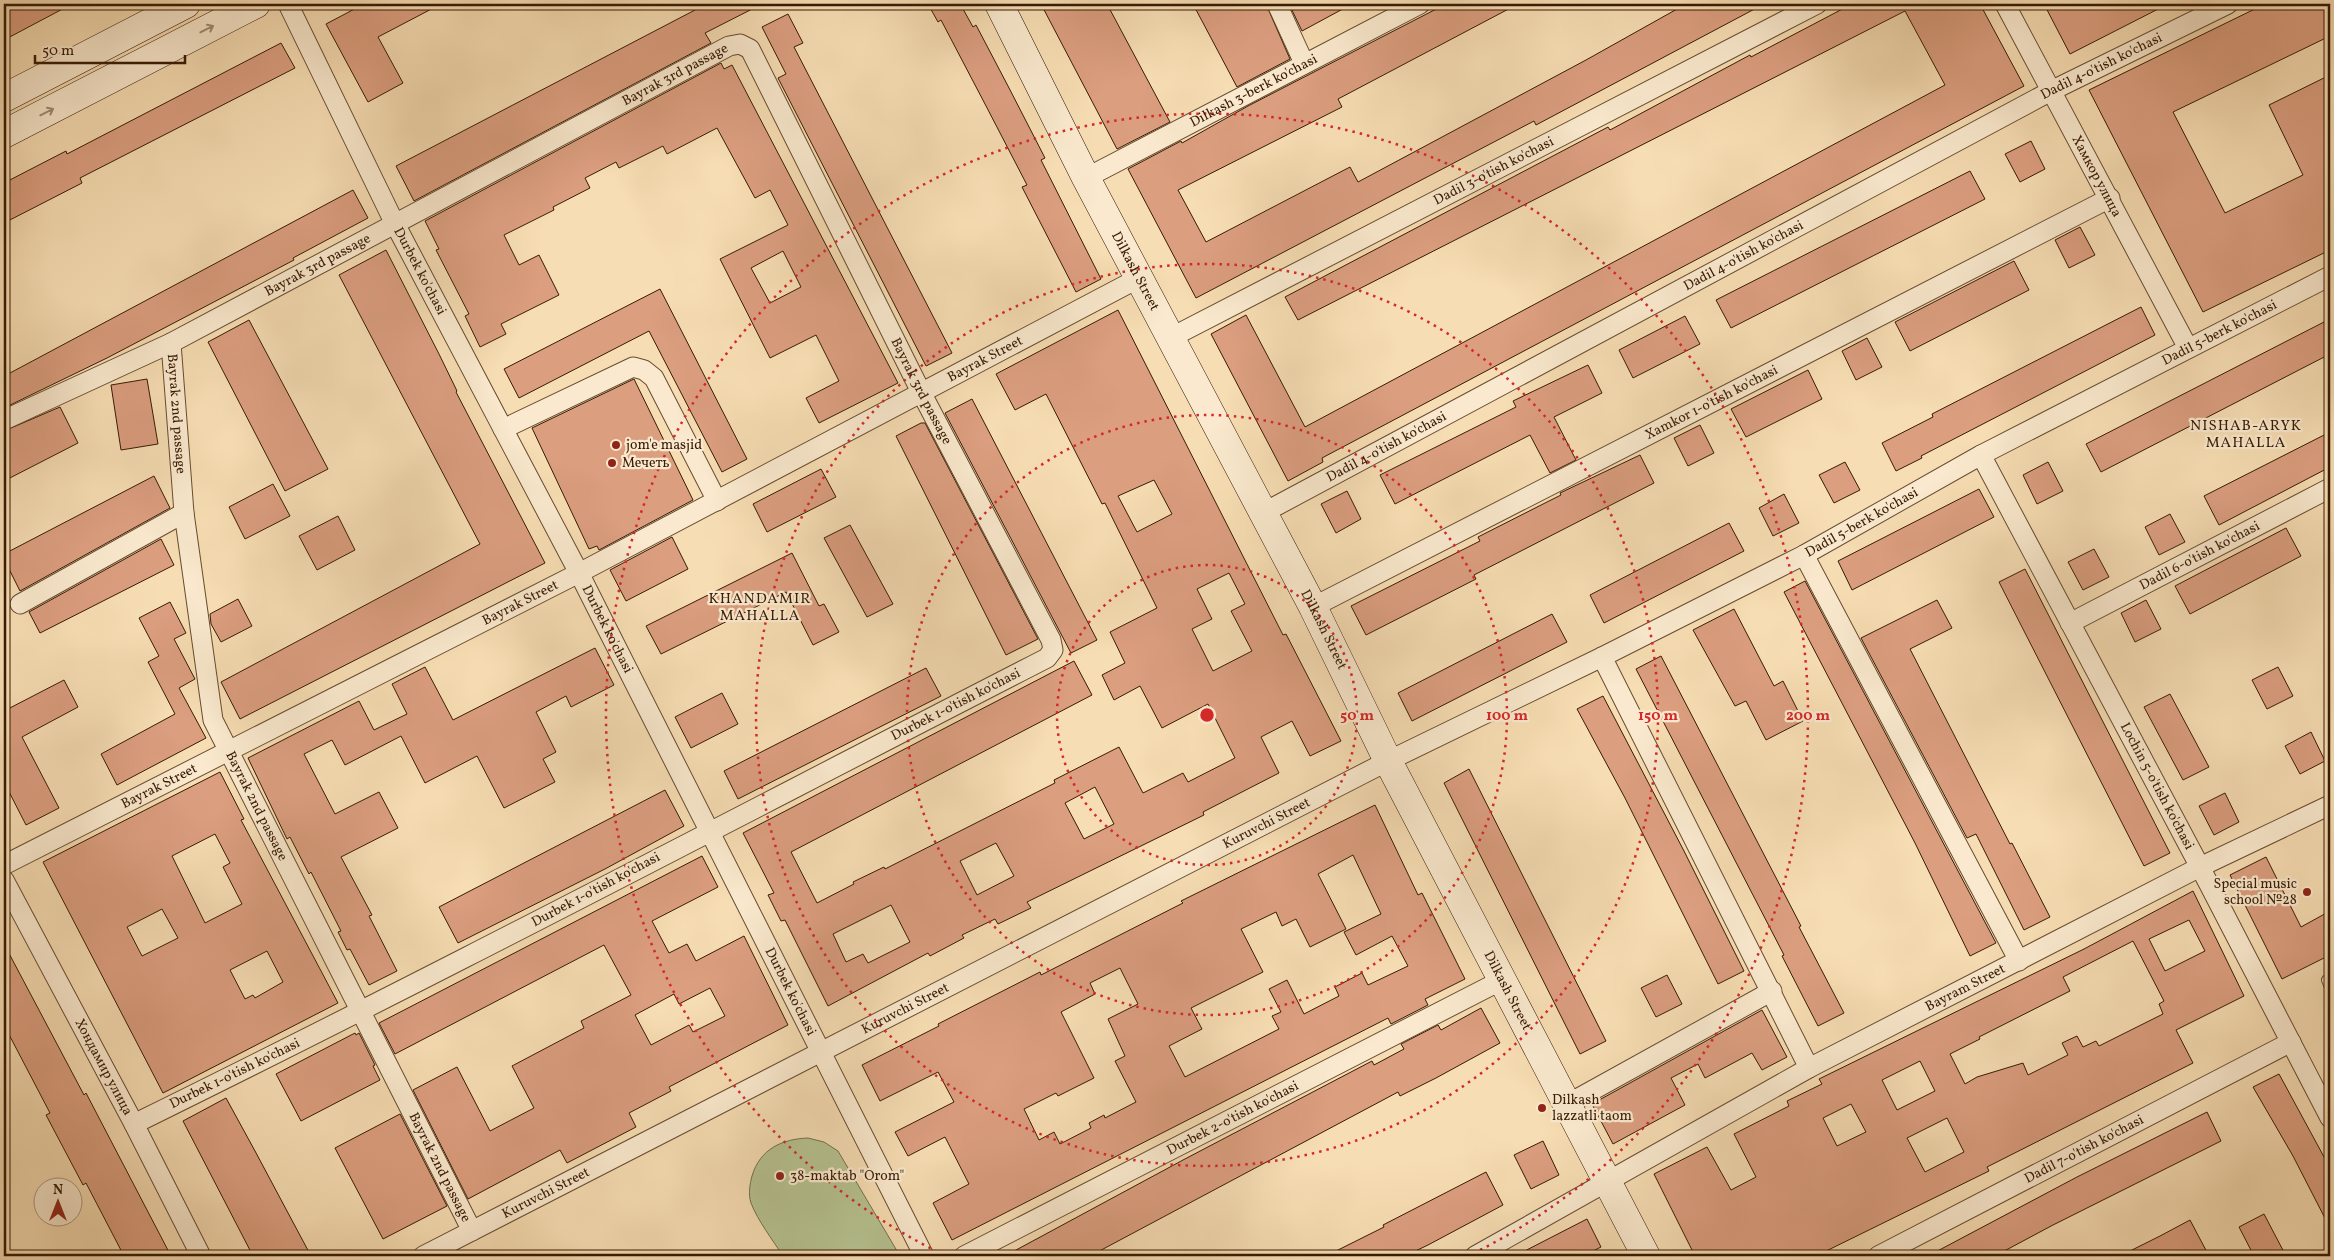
<svg xmlns="http://www.w3.org/2000/svg" width="2334" height="1260" font-family="Vollkorn,serif">
<style>
.green{fill:#b6c291;stroke:#766e4b}
.building{fill:#db9e7f;stroke:#371b05;fill-rule:evenodd}
.lines{fill:none;stroke-linecap:round;stroke-linejoin:round}
.lane-casing{stroke:#674c30;stroke-width:12}
.street-casing{stroke:#674c30;stroke-width:21}
.secondary-casing{stroke:#371b05;stroke-width:29}
.lane{stroke:#fae9ce;stroke-width:10}
.street{stroke:#fae9ce;stroke-width:19}
.secondary{stroke:#fae9ce;stroke-width:28}
.oneway{stroke:#a28c74}
.ring{fill:none;stroke:#d62828;stroke-width:2.5;stroke-dasharray:2.5 5}
.poi-dot{fill:#8f2418;stroke:#fae9ce;stroke-width:2}
.labels{text-anchor:middle;dominant-baseline:central;stroke-width:4.5;stroke-linejoin:round;paint-order:stroke}
.street-label{font-size:14px;fill:#371b05;stroke:#fae9ce}
.poi-label{font-size:14px;fill:#371b05;stroke:#fae9ce;text-anchor:start}
.neighbourhood-label{font-size:15px;letter-spacing:1px;fill:#371b05;stroke:#fae9ce}
.centre{fill:#d62828;stroke:#fae9ce;stroke-width:2.5}
.ring-label{font-size:15px;text-anchor:middle;font-weight:bold;fill:#d62828;stroke:#fae9ce;stroke-width:4.5;stroke-linejoin:round;paint-order:stroke}
</style>
<rect width="100%" height="100%" fill="#f7ddb3"/>
<filter id="stains"><feTurbulence type="fractalNoise" baseFrequency=".004" numOctaves="4"/><feColorMatrix values="0 0 0 0 .2 0 0 0 0 .09 0 0 0 0 .02 0 0 0 .5 -.17"/></filter>
<radialGradient id="worn" r=".72"><stop offset=".6" stop-color="#630" stop-opacity="0"/><stop offset="1" stop-color="#630" stop-opacity=".3"/></radialGradient>
<path class="green" d="M808 1138 824 1142 838 1151 900 1256H783C772 1239 758 1221 751 1203 748 1194 750 1184 752 1176 760 1149 782 1139 808 1138Z"/>
<path class="building" d="M4 4H72L4 40Z
M364 4H441L378 37 403 83 368 102 326 24Z
M692 4H762L705 33 711 43 414 201 396 166 695 10Z
M928 4H973L963 9 973 27 976 25 1008 86 1045 158 1041 160 1101 279 1076 292 1022 187 1027 185 985 104 941 20 938 22Z
M1041 4H1107L1170 122 1117 149Z
M1193 4H1266L1290 59 1237 87Z
M1289 4H1352L1302 31Z
M1446 4H1518L1338 99 1342 107 1178 190 1206 242 1350 167 1358 182 1586 60 1686 4H1764L1536 125 1534 121 1196 298 1128 169 1181 141 1182 143 1248 106Z
M1852 4H1980L2024 86 1322 458 1323 462 1288 481 1211 334 1246 315 1305 427 1945 85 1905 11 1298 320 1285 297 1608 127 1610 130 1750 55 1751 57Z
M2044 4H2168L2070 54Z
M2265 4H2330V36L2173 112 2225 213 2303 175 2269 105 2330 75V250L2203 312 2089 90Z
M788 14 803 43 794 47 952 353 926 366 778 78 786 74 762 27Z
M281 43 295 68 80 178 82 183 4 223V183L66 151 67 154Z
M721 63 724 69 732 65 898 383 819 423 806 398 839 381 816 335 770 358 720 259 788 225 770 190 755 198 717 128 667 154 663 146 619 168 616 162 585 178 590 188 553 207 554 210 504 235 519 265 539 255 559 295 501 324 506 334 480 347 465 316 469 314 436 250 439 249 425 221ZM783 251 801 287 770 303 751 268Z
M2031 141 2045 169 2020 182 2005 154Z
M1970 171 1985 199 1731 328 1716 300Z
M353 190 368 218 293 258 294 260 107 358 4 408V365L7 364 10 373Z
M2080 227 2095 255 2069 268 2055 240Z
M386 250 439 354 457 391 456 392 545 563 240 719 221 682 480 544 339 275Z
M2014 261 2029 290 1910 351 1895 322Z
M660 289 747 459 722 472 649 331 519 398 504 369Z
M2141 307 2155 335 1921 456 1922 458 1896 471 1882 443 1933 417 1932 414Z
M1118 310 1283 635 1286 634 1341 741 1310 756 1292 721 1261 737 1279 773 1203 812 1204 815 1027 902 1031 908 998 924 995 919 962 935 964 938 930 956 928 953 828 1006 785 920 781 921 768 895 774 893 743 833 1074 661 1092 695 791 852 817 903 854 884 853 882 884 867 885 869 1055 783 1054 780 1119 747 1143 793 1183 773 1188 782 1235 758 1208 704 1162 728 1140 686 1114 700 1102 675 1125 663 1110 632 1157 608 1105 503 1102 504 1046 394 1015 410 996 374ZM1154 480 1172 514 1137 532 1118 496ZM1229 573 1245 604 1231 611 1252 651 1213 671 1192 629 1212 619 1197 589ZM1095 787 1114 824 1084 839 1065 803ZM996 843 1014 876 977 895 960 861ZM891 905 910 942 868 963 863 954 846 962 833 934Z
M1685 316 1700 344 1633 378 1619 350Z
M249 320 328 469 285 491 208 342Z
M2324 322 2330 334V354L2101 472 2086 444Z
M1867 338 1882 367 1856 380 1842 351Z
M1588 365 1602 393 1554 417 1576 460 1550 473 1530 435 1395 504 1380 475 1516 407 1513 401Z
M1808 370 1822 399 1746 437 1731 409Z
M147 379 158 444 121 450 111 385Z
M634 379 693 500 599 550 597 546 589 549 532 428Z
M972 399 1097 640 1071 653 945 413Z
M60 407 78 443 4 481V431Z
M921 423H925L1038 639 1006 655 896 436Z
M1700 425 1714 453 1688 466 1674 438Z
M2330 432V467L2219 525 2204 496Z
M1640 455 1654 483 1474 575 1476 579 1366 635 1351 606 1480 541 1478 537 1549 501 1561 495 1560 493Z
M1845 462 1860 490 1834 503 1819 475Z
M2048 462 2063 491 2037 504 2023 475Z
M821 469 836 497 767 532 753 504Z
M154 476 170 508 20 591 4 559V554Z
M273 484 290 516 245 539 229 507Z
M1979 489 1994 517 1852 590 1838 561Z
M1347 491 1361 519 1336 533 1321 504Z
M1784 494 1799 523 1773 536 1759 508Z
M2170 514 2185 542 2159 555 2145 527Z
M338 516 355 550 317 570 299 536Z
M1729 523 1744 551 1604 623 1590 595Z
M850 525 893 604 867 617 824 538Z
M2286 528 2301 556 2190 614 2175 586Z
M672 537 688 569 626 601 610 570Z
M161 539 174 565 40 633 29 612Z
M2094 549 2109 577 2083 590 2068 562Z
M792 553 819 606 824 604 839 632 813 645 786 592 661 654 646 626Z
M2025 569 2170 853 2144 866 1999 582Z
M1805 581 1996 943 1970 956 1915 843 1784 592Z
M238 599 252 626 221 642 211 624 210 614Z
M1937 600 1952 628 1910 649 2010 844 2012 843 2050 917 2024 930 1976 834 1967 838 1861 638Z
M2146 600 2161 629 2135 642 2121 613Z
M170 602 186 633 174 639 195 679 179 688 206 738 117 785 101 754 175 714 148 662 159 656 139 618Z
M1734 609 1774 686 1783 681 1803 721 1766 740 1746 701 1735 706 1693 630Z
M1552 614 1567 642 1412 721 1398 693Z
M595 648 614 685 571 707 566 696 536 712 556 752 543 759 555 782 504 808 477 756 425 783 401 736 345 765 332 740 304 754 335 814 379 792 398 828 341 857 372 915 369 916 397 971 369 985 350 949 347 950 338 932 341 931 311 872 309 874 290 837 287 839 248 758 359 701 374 730 407 714 392 684 425 667 453 720Z
M1661 656 1801 926 1799 927 1844 1013 1818 1026 1782 956 1784 955 1636 669Z
M2278 667 2293 696 2267 709 2252 680Z
M926 668 941 696 738 799 724 771Z
M64 680 78 707 22 737 59 808 26 825 4 782V711Z
M722 693 738 724 691 748 675 717Z
M2170 694 2209 767 2183 780 2144 707Z
M1603 696 1684 851 1744 971 1718 984 1625 798 1577 709Z
M2311 732 2325 761 2300 774 2285 746Z
M1469 769 1606 1041 1580 1054 1444 783Z
M220 772 244 819 241 820 338 1003 163 1093 43 862ZM215 834 230 863 223 867 242 904 205 923 172 856ZM162 909 178 938 142 956 127 927ZM267 951 283 982 255 998 253 995 245 999 230 970Z
M665 790 684 826 605 869 458 943 439 907Z
M2225 793 2239 822 2214 835 2199 806Z
M1375 805 1418 895 1422 893 1465 979 1425 999 1428 1005 1391 1024 1388 1018 952 1240 933 1203 969 1184 945 1137 908 1156 895 1132 954 1102 938 1072 880 1101 862 1065 939 1026 938 1024 1040 972 1041 975 1183 903 1181 901ZM1353 855 1381 914 1344 932 1356 955 1392 936 1408 966 1368 985 1362 973 1335 987 1339 996 1304 1014 1287 980 1269 989 1281 1012 1272 1016 1279 1029 1185 1077 1169 1046 1202 1029 1191 1008 1263 972 1241 929 1276 912 1282 926 1296 919 1310 947 1346 929 1318 874ZM1120 968 1138 1004 1108 1019 1125 1056 1115 1061 1136 1102 1105 1118 1104 1115 1089 1123 1091 1128 1060 1144 1054 1132 1039 1140 1024 1109 1056 1093 1058 1096 1094 1078 1061 1012 1095 994 1090 983Z
M702 856 718 887 652 921 669 953 687 944 696 961 744 936 788 1025 669 1087 671 1091 629 1113 636 1127 567 1163 560 1150 468 1199 413 1090 457 1067 490 1131 534 1108 512 1066 584 1028 581 1021 631 995 604 945 395 1054 379 1023ZM710 988 725 1016 693 1032 689 1025 651 1045 635 1015 674 994 679 1004Z
M2266 857 2301 927 2330 911V955L2282 979 2230 875Z
M2193 891 2244 996 2176 1030 2193 1063 1987 1167 1989 1171 1816 1256H1695L1654 1174 1707 1147 1731 1190 1756 1177 1734 1134 1789 1106 1787 1101 1822 1084 1819 1079 2084 949ZM2189 920 2205 951 2165 971 2149 939ZM2133 941 2164 1001 2159 1004 2163 1014 2099 1046 2096 1041 2083 1047 2077 1036 2062 1043 2068 1055 2028 1075 2023 1063 1977 1077 1965 1084 1950 1054 1980 1039 1979 1037 2070 991 2063 977ZM1920 1061 1935 1091 1897 1110 1882 1080ZM1851 1104 1866 1132 1837 1146 1823 1118ZM1947 1118 1964 1152 1925 1172 1907 1138Z
M4 944 84 1095 86 1093 171 1256H124L86 1183 83 1185 46 1115 50 1113 4 1025Z
M1667 975 1682 1004 1656 1017 1641 988Z
M1481 1008 1500 1043 1436 1078 1400 1096 1398 1092 1090 1256H1005L1183 1160 1372 1061 1374 1065 1404 1049 1401 1044 1438 1025 1441 1030Z
M1762 1010 1787 1057 1762 1070 1752 1053 1705 1078 1698 1064 1671 1078 1685 1105 1613 1144 1592 1104Z
M355 1033 356 1035 359 1033 375 1065 373 1066 380 1080 301 1121 276 1074Z
M2279 1074 2330 1168V1228L2293 1156 2253 1087Z
M226 1098 255 1151 311 1256H253L183 1121Z
M2207 1112 2221 1141 2053 1225 1995 1256H1928L2077 1177Z
M400 1114 447 1206 383 1239 335 1148Z
M1543 1141 1559 1175 1531 1189 1514 1155Z
M1486 1172 1503 1205 1428 1245 1405 1256H1326L1384 1227 1383 1225Z
M2264 1214 2286 1256H2254L2239 1227Z
M1587 1219 1601 1247 1583 1256H1515Z
M2190 1220 2209 1256H2120L2160 1236Z"/>
<g class="lines">
<defs>
<path id="lane" d="M2327 980 2330 987"/>
<g id="street">
<path id="s1" d="M288 4 394 222 579 573 924 1256"/>
<path d="M1277 4 1304 63"/>
<path id="s2" d="M2005 4 2188 348"/>
<path id="s3" d="M1086 178 1420 4"/>
<path id="s4" d="M1172 337 1817 4"/>
<path id="s5" d="M171 343 184 513 213 720 472 1231"/>
<path id="s6" d="M4 420 171 343 729 46 740 44 750 49 922 394 1051 640 1053 650 1047 658C743 814 441 973 134 1124"/>
<path d="M503 429 633 367 644 370 654 378 717 501"/>
<path id="s7" d="M1981 455 2200 867 2330 1118"/>
<path id="s8" d="M1263 513 2051 91 2228 4"/>
<path d="M1804 555 2019 961"/>
<path d="M20 604 184 513"/>
<path id="s9" d="M1313 607 2110 198"/>
<path id="s10" d="M2070 623 2330 488"/>
<path d="M1602 657 1809 1068"/>
<path id="s11" d="M4 865 579 573 1139 278"/>
<path id="s12" d="M4 880 134 1124 201 1256"/>
<path d="M1566 1105 1772 991"/>
<path id="s13" d="M423 1256 1388 761 1602 657 1804 555 1981 455 2330 276"/>
<path id="s14" d="M964 1256 1502 980"/>
<path id="s15" d="M1475 1256 1809 1068 2200 867 2330 805"/>
<path id="s16" d="M1878 1256 2291 1042"/>
</g>
<g id="secondary">
<path id="s17" d="M999 4 1086 178 1313 607 1388 761 1646 1256"/>
<path d="M4 98 186 4"/>
<path d="M4 134 256 4"/>
</g>
</defs>
<use href="#lane" class="lane-casing"/>
<use href="#street" class="street-casing"/>
<use href="#secondary" class="secondary-casing"/>
<use href="#lane" class="lane"/>
<use href="#street" class="street"/>
<use href="#secondary" class="secondary"/>
</g>
<defs><path id="oneway-shaft" d="M-6 0H5M1.5-3L5.5 0L1.5 3" fill="none" stroke-width="1.6" stroke-linecap="round" stroke-linejoin="round" transform="scale(1.25)"/></defs>
<g class="oneway">
<use href="#oneway-shaft" transform="translate(207 29) rotate(-27)"/>
<use href="#oneway-shaft" transform="translate(47 112) rotate(-27)"/>
</g>
<g class="ring">
<circle cx="1207" cy="715" r="150"/>
<circle cx="1207" cy="715" r="300"/>
<circle cx="1207" cy="715" r="451"/>
<path d="M944 1255A601 601 0 1 1 1470 1255"/>
</g>
<g class="poi-dot">
<circle cx="616" cy="445" r="5"/>
<circle cx="612" cy="463" r="5"/>
<circle cx="2307" cy="892" r="5"/>
<circle cx="1542" cy="1108" r="5"/>
<circle cx="780" cy="1176" r="5"/>
</g>
<g class="labels">
<g class="street-label">
<text stroke="none"><textPath href="#s8" startOffset="950">Dadil 4-o'tish ko'chasi</textPath></text>
<text stroke="none"><textPath href="#s6" startOffset="755">Bayrak 3rd passage</textPath></text>
<text stroke="none"><textPath href="#s3" startOffset="189">Dilkash 3-berk ko'chasi</textPath></text>
<text stroke="none"><textPath href="#s4" startOffset="362">Dadil 3-o'tish ko'chasi</textPath></text>
<text stroke="none"><textPath href="#s2" startOffset="195">Хамкор улица</textPath></text>
<text stroke="none"><textPath href="#s8" startOffset="545">Dadil 4-o'tish ko'chasi</textPath></text>
<text stroke="none"><textPath href="#s6" startOffset="350">Bayrak 3rd passage</textPath></text>
<text stroke="none"><textPath href="#s1" startOffset="298">Durbek ko'chasi</textPath></text>
<text stroke="none"><textPath href="#s17" startOffset="300">Dilkash Street</textPath></text>
<text stroke="none"><textPath href="#s13" startOffset="2020">Dadil 5-berk ko'chasi</textPath></text>
<text stroke="none"><textPath href="#s11" startOffset="1104">Bayrak Street</textPath></text>
<text stroke="none"><textPath href="#s6" startOffset="1221">Bayrak 3rd passage</textPath></text>
<text stroke="none"><textPath href="#s9" startOffset="448">Xamkor 1-o'tish ko'chasi</textPath></text>
<text stroke="none"><textPath href="#s5" startOffset="71">Bayrak 2nd passage</textPath></text>
<text stroke="none"><textPath href="#s8" startOffset="140">Dadil 4-o'tish ko'chasi</textPath></text>
<text stroke="none"><textPath href="#s13" startOffset="1615">Dadil 5-berk ko'chasi</textPath></text>
<text stroke="none"><textPath href="#s10" startOffset="146">Dadil 6-o'tish ko'chasi</textPath></text>
<text stroke="none"><textPath href="#s11" startOffset="579">Bayrak Street</textPath></text>
<text stroke="none"><textPath href="#s1" startOffset="702">Durbek ko'chasi</textPath></text>
<text stroke="none"><textPath href="#s17" startOffset="705">Dilkash Street</textPath></text>
<text transform="translate(956 705) rotate(-27)">Durbek 1-o'tish ko'chasi</text>
<text stroke="none"><textPath href="#s7" startOffset="375">Lochin 5-o'tish ko'chasi</textPath></text>
<text stroke="none"><textPath href="#s11" startOffset="174">Bayrak Street</textPath></text>
<text stroke="none"><textPath href="#s5" startOffset="476">Bayrak 2nd passage</textPath></text>
<text stroke="none"><textPath href="#s13" startOffset="948">Kuruvchi Street</textPath></text>
<text transform="translate(596 890) rotate(-28)">Durbek 1-o'tish ko'chasi</text>
<text stroke="none"><textPath href="#s15" startOffset="559">Bayram Street</textPath></text>
<text stroke="none"><textPath href="#s1" startOffset="1108">Durbek ko'chasi</textPath></text>
<text stroke="none"><textPath href="#s17" startOffset="1110">Dilkash Street</textPath></text>
<text stroke="none"><textPath href="#s13" startOffset="542">Kuruvchi Street</textPath></text>
<text stroke="none"><textPath href="#s12" startOffset="212">Хондамир улица</textPath></text>
<text transform="translate(235 1074) rotate(-26)">Durbek 1-o'tish ko'chasi</text>
<text stroke="none"><textPath href="#s14" startOffset="302">Durbek 2-o'tish ko'chasi</textPath></text>
<text stroke="none"><textPath href="#s16" startOffset="232">Dadil 7-o'tish ko'chasi</textPath></text>
<text stroke="none"><textPath href="#s5" startOffset="881">Bayrak 2nd passage</textPath></text>
<text stroke="none"><textPath href="#s13" startOffset="138">Kuruvchi Street</textPath></text>
</g>
<g class="poi-label">
<text x="626" y="445">jom'e masjid</text>
<text x="622" y="463">Мечеть</text>
<text x="2297" y="884" text-anchor="end">Special music<tspan x="2297" dy="16">school №28</tspan></text>
<text x="1552" y="1100">Dilkash<tspan x="1552" dy="16">lazzatli taom</tspan></text>
<text x="790" y="1176">38-maktab "Orom"</text>
</g>
<g class="neighbourhood-label">
<text x="2246" y="426">NISHAB-ARYK<tspan x="2246" dy="17">MAHALLA</tspan></text>
<text x="760" y="599">KHANDAMIR<tspan x="760" dy="17">MAHALLA</tspan></text>
</g>
</g>
<circle cx="1207" cy="715" r="8" class="centre"/>
<g class="ring-label">
<text x="1357" y="720">50 m</text>
<text x="1507" y="720">100 m</text>
<text x="1658" y="720">150 m</text>
<text x="1808" y="720">200 m</text>
</g>
<rect width="2334" height="1260" fill="none" stroke="#f7ddb3" stroke-width="20"/>
<rect x="5" y="5" width="2324" height="1250" fill="none" stroke="#371b05" stroke-width="2.5"/>
<rect x="10" y="10" width="2314" height="1240" fill="none" stroke="#371b05"/>
<g transform="translate(58 1202)"><circle r="24" fill="#fae9ce" stroke="#ac977e"/>
<path d="M0-4L9 19L0 12L-9 19Z" fill="#8f2418"/>
<text y="-8" font-size="14" font-weight="bold" text-anchor="middle" fill="#371b05">N</text>
</g>
<path d="M35 55v8h150v-8" fill="none" stroke="#371b05" stroke-width="2.5"/>
<text x="42" y="55" font-size="15" fill="#371b05" stroke="#fae9ce" stroke-width="4" paint-order="stroke">50 m</text>
<rect width="100%" height="100%" filter="url(#stains)"/>
<rect width="100%" height="100%" fill="url(#worn)"/>
</svg>
